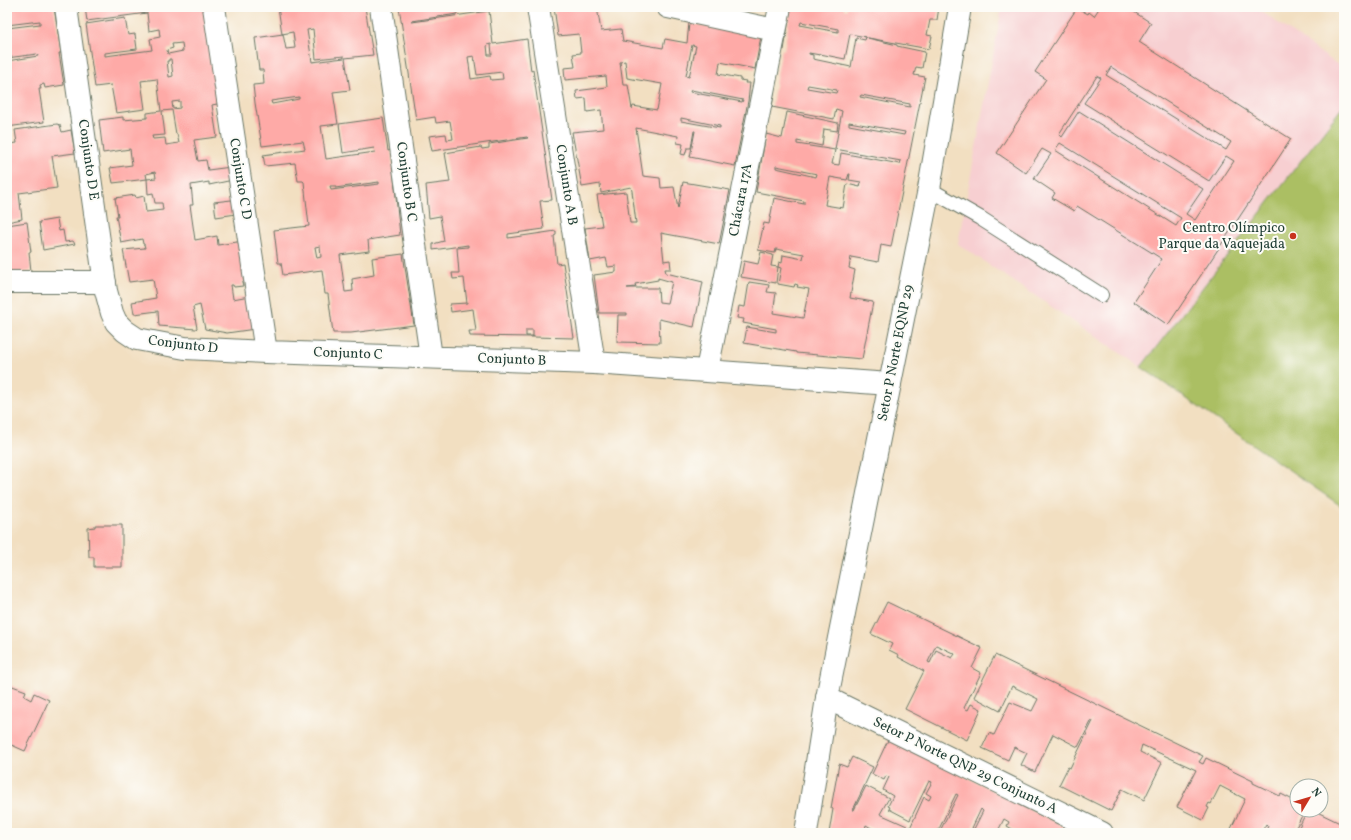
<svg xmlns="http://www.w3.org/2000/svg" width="1351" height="840" font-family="Vollkorn,serif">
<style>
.built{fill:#f7cfd1}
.green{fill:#abbf63;stroke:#657e4c}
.building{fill:#feaaa7;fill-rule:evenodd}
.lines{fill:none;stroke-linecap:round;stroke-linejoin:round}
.service-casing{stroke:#697665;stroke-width:16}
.minor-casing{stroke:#697665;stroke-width:24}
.tertiary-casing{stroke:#697665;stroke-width:24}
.service{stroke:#fff;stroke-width:14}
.minor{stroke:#fff;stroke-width:22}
.tertiary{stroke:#fff;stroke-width:22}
.poi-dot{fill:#c8321e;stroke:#fdfcf7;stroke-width:1.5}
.labels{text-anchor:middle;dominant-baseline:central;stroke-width:4;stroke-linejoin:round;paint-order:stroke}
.street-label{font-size:14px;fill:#1f3d34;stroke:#fdfcf7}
.poi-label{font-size:14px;fill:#1f3d34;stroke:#fdfcf7;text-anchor:end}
</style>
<rect width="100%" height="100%" fill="#fdfcf7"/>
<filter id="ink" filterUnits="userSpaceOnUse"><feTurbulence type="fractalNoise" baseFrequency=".025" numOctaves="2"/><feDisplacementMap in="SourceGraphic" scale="8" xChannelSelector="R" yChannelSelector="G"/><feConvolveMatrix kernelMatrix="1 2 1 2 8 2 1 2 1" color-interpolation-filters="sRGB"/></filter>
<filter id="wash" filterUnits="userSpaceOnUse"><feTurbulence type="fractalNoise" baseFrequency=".012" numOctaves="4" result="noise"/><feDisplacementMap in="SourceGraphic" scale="16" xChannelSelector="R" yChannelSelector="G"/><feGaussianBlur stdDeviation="0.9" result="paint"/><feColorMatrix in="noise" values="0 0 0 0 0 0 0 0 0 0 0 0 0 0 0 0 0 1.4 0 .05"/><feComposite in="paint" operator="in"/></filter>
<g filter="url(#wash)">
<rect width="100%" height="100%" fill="#f2dfc1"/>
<path class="built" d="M1002 7H1255L1344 69V105L1141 367 958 244Z"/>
<path class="green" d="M1344 105V508L1141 367Z"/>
<g id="blocks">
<path class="building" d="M7 7H54L61 53H59L64 85 45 88 44 84 40 85 41 89H39L44 122 7 127V61L38 56 37 54 7 58V28L40 24V21L7 25Z
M85 7H209L222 103 212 105 217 137 194 140 198 161 206 160 208 170 231 167 233 180 209 185V182L191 185 193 205H190L195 240 217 236 218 245 243 241 248 281 242 282 243 286 234 287 233 285H231L233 299 249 296 255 329 227 333 205 329 200 305 193 307 197 328 196 329 159 326 158 311 134 314 132 302 156 298 153 279 129 282 123 250 145 248 144 244H143L142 239 121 243 116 216H118L115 198 135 195 136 198 144 196 146 212 163 210 162 203H155L153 193 148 194 147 179 156 178 155 172 146 174 147 179 113 183 110 168 132 165 130 149 103 153 99 120 123 117V120L147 118V113L161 111 157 79 141 81 145 109 116 113 111 85 95 87 86 24 125 18 128 35 135 34 137 49 105 53V56L152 50 150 39 160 37 159 29 149 31 147 13 87 21ZM182 43 183 51 168 54 167 50 173 48 172 44ZM169 59H171L173 76 169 77 167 61H169ZM180 101V108L173 109 172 102ZM172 110 176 134H177L179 143 166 145 165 138 153 139 152 136 165 135 162 111Z
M278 7H304L305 12 310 11V7H365L373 55 345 58 350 90 333 92 338 124 321 126 326 159 375 152 374 148 343 153 339 124 383 118 388 151 391 150 400 235 368 240 369 251 340 255 345 292 353 291 352 279 374 275 372 258 403 254 414 325 351 333H333L328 294H325L322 270 283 275 281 263H278L274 230 309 226 304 182 303 181H298L295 163 265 166 263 155 305 149 303 141 262 146 255 103 253 85 264 84 263 70H259L255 38 283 34 286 49 295 48 293 32 282 34ZM313 29 316 59 344 56V58L312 62 307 30ZM299 97V99L272 104 271 101ZM379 182V184L331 190 330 186H335V188ZM320 246 321 257 317 258 315 247Z
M399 7H456L457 14 412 21V22L489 11 493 44 527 39 531 71 533 70 552 200 540 201 544 229 508 234V238L556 231V235L554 236 557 264 563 263 574 338 533 337V330H526V336H533V337L470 336 469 331H476L473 309 451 312 450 304 467 303 464 278 453 279 452 273H459L457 248 468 247V245L433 250V244L444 241 440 216 429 218 426 185 450 182 445 153 481 147 482 149 489 148V144L528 138 527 137 432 151 429 136 446 134 447 140 453 139 450 121 436 123 435 117 416 120ZM491 44 492 55H488L487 45ZM474 56 477 75 502 72 503 79 491 80 490 76 471 79 468 57Z
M554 7H597L601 31 621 29 623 41 663 48 665 39 687 43 689 23 761 36 755 69 720 62 719 69 718 74 740 78V80L746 81 745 83H750L748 101 735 166 690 157 695 131H694L691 148H687L685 155 681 154 683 144 677 143 678 136 636 128 643 176 660 178 661 188 674 187 678 209 683 182 730 190 719 244 661 233 664 261 670 260 671 269H665L666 273 703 282 694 327 659 319 660 343 617 342 618 315H627V313H599L594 275 616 272V266L608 267 606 258 590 261 585 228 602 226 597 195 626 192 630 223H636L632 191 631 187 601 193 600 184 582 187 572 132 603 129 601 110 587 112 586 98 577 99 576 91 607 87 606 76 565 80 564 68 575 67 573 54 581 53 579 34 558 36ZM692 45 696 46 689 77 686 76ZM625 61 627 78 662 84 657 110 633 106 632 109 628 85H623L620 62ZM691 90 743 100 742 102 690 92ZM681 118 720 126V128L681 121ZM658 278 672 282 667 303 659 302 658 288H627L636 287 635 284 658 280Z
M791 7H844V9L847 10V7H939L937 20H930L927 35 932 36 929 49 868 38 897 45V46L925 52 922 68 916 67 914 75 925 77 891 247 881 245 878 262 851 257 849 268 855 270 850 298 873 302 862 359 796 353V352L744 343 747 327 776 332V329L743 323 744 319 737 318 739 306 745 307 749 282 769 285 767 292 776 293 773 313 803 318 809 289 797 287 798 285 795 284 794 287 778 284 781 268 778 267 779 262 782 263 783 255 803 259 804 254 776 249 775 253 758 250 764 223 769 224 774 198 804 204V201L756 192 766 134 782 138 787 112 838 123 837 131 824 129 822 146 797 141V144L835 150 832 164 839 165 841 153 900 164 901 161 835 149 842 111 836 109 834 119 772 107 776 79 782 49 784 50ZM801 22 838 29V32L800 25ZM850 34 866 37 865 40 856 38 851 67 813 59V55L809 54V53L820 55V54L845 59ZM808 85 837 90 836 93 807 88ZM861 95 910 104V107L860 97ZM849 122 905 132 904 135 849 125ZM776 166 817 174 816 177 776 168ZM849 174H850L849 180 861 182 860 187 847 184 843 208 825 205 830 177 847 180Z
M1100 7H1128V8L1151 23 1139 42 1291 139 1168 325 1134 302 1162 259 1077 206 1074 211 1052 198 1055 193 1034 179 1051 154 1042 149 1026 173 997 153 1046 79 1035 72 1077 8 1088 14 1089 12 1094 16ZM1111 67 1231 142 1226 150 1106 75ZM1097 76 1101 78 1084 103 1209 181 1226 156 1234 161 1195 220 1186 214 1203 189 1079 111 1062 137 1059 134ZM1060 143 1181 218 1176 226 1055 150Z
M57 124 60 125 62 132 71 130 75 153 52 156 57 188 19 193 22 219 7 222V131L10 144 17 143 15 130Z
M240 199 243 213 216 217 214 202Z
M57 219 59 231 63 230 65 242 73 241 75 244 43 250 39 222Z
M27 222 31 252H29L31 271 7 275V225Z
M761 252 773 255 771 266 778 267 776 283 741 277 744 261 758 264Z
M95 525H122V567H94V557H89L88 528 95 527Z
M887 602 982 648 972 668 981 673 964 708 968 710 971 704 981 709 967 740 905 709 924 671 898 657 899 655 889 650 892 644 871 634ZM936 645 955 654 952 658 936 650 930 663 928 662Z
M995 655 1203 756 1199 762 1203 764 1206 758 1253 781V783L1280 796 1281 794 1297 802V810H1305L1293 833H1265L1268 826 1266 824 1261 833H1229L1245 799 1220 786 1211 804 1209 803 1207 807 1209 808 1203 820 1177 807 1196 770 1142 745 1140 752 1162 763 1144 800 1122 789 1111 811 1059 785 1068 767 1070 768 1093 721 1092 720 1078 747 1053 734 1035 772 1021 765 1027 753 1014 747 1008 760 982 748 989 733 994 735 1010 702 1032 711 1038 699 1012 686 1000 711 974 697Z
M7 684 26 691 24 696 31 700 34 693 49 700 25 751 7 743Z
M889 738 1069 829 1068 833H1019L1007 826 1009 822 1004 819 997 833H939L958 795 956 794 937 833H921L910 828 924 797 929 800 931 796 926 793 932 782 929 781 910 820 889 809 890 807 888 806 893 796 883 790 889 777 886 776 884 780 872 774ZM981 809 983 811 974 829 972 828Z
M852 757 873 767 853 810H854L866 786 889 798 880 814 907 826 904 833H878V832L866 825 864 833H829L833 809 831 808 839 764 847 767Z
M1313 810 1344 825V833H1296L1307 811 1312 813Z"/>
</g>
</g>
<g filter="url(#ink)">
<use href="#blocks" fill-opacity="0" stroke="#697665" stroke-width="1"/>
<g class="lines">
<defs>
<path id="service" d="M929 189 980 218 1101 295"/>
<path id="minor" d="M66 7 106 291 112 313 116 322 125 331 137 339 185 348 266 352 594 363 890 384
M214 7 266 352
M381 7 431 357
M538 7 594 363
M668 7 775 30
M7 282H105
M707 370 780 7
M827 698 1102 833"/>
<path id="tertiary" d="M806 833 827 698 929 189 960 7"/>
</defs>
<use href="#service" class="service-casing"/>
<use href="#minor" class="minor-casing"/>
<use href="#tertiary" class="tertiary-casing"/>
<use href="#service" class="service"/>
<use href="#minor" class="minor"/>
<use href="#tertiary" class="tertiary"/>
</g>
</g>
<circle class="poi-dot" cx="1293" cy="236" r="4"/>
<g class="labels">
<g class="street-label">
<text transform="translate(88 160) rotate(82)">Conjunto D E</text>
<text transform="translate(240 179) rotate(81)">Conjunto C D</text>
<text transform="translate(406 182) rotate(82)">Conjunto B C</text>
<text transform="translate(566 185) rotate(81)">Conjunto A B</text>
<text transform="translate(741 200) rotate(-79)">Chácara 17A</text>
<text transform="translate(183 345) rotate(7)">Conjunto D</text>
<text transform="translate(896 353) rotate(-79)">Setor P Norte EQNP 29</text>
<text transform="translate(348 354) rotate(2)">Conjunto C</text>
<text transform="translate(512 360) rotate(2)">Conjunto B</text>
<text transform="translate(965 766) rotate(26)">Setor P Norte QNP 29 Conjunto A</text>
</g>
<g class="poi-label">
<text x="1285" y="228">Centro Olímpico<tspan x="1285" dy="16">Parque da Vaquejada</tspan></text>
</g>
</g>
<rect width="1351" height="840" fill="none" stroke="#fdfcf7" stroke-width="24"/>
<g transform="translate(1309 798) rotate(52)"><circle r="19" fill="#fdfcf7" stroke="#a4b0a9"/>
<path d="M0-3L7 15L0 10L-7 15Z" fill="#c8321e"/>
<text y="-6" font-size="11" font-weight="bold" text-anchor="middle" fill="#1f3d34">N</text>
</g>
</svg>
